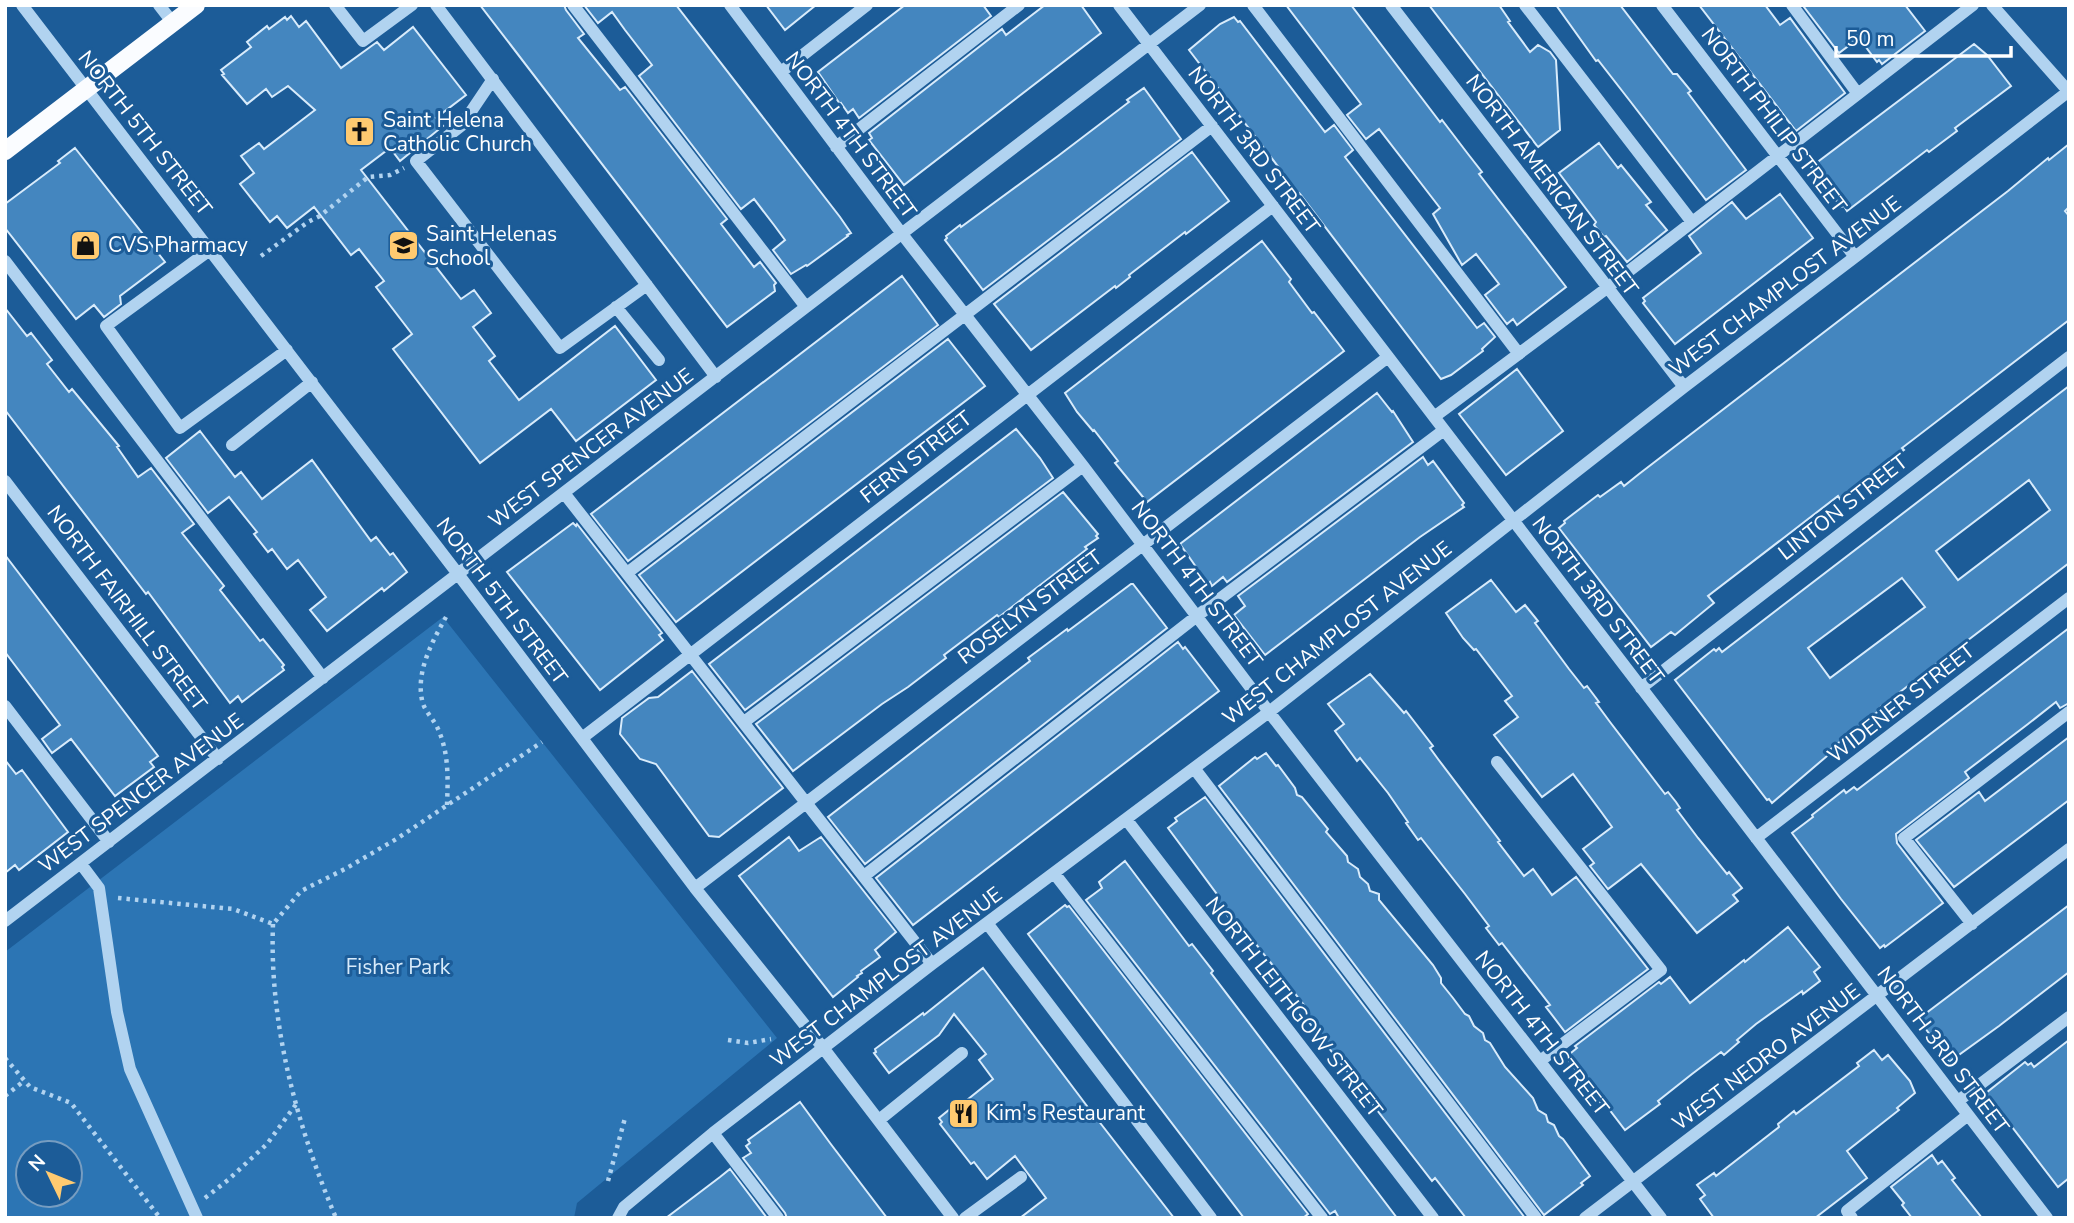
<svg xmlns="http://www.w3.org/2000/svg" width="2074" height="1223" font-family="'Nunito Sans',sans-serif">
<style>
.green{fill:#2c75b4;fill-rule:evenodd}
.building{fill:#4486bf;stroke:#d8ebfb;stroke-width:2;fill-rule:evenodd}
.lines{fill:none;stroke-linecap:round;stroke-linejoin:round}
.path{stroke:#b1d3f0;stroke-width:4.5;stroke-dasharray:3.5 5;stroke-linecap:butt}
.minor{stroke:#b1d3f0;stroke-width:12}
.major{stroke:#fafcff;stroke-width:18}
.labels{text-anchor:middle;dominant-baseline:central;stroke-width:6;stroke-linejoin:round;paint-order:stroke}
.poi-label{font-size:21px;fill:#fff;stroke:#1c5c98;text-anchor:start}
.street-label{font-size:21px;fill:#fff;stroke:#1c5c98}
.park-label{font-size:21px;fill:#d8ebfb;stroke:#1c5c98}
</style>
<rect width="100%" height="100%" fill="#1c5c98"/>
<path class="green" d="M443 617 777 1038 577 1203 574 1218H5V952ZM28 1153H70V1195H28Z"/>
<path class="building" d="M480 5H564L566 10 584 34 578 38 620 90 625 87 727 219 721 224 741 250 754 267 760 262 776 283 774 285 775 291 727 327Z
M584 5H676L840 217 851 233 847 235 848 236 807 266 806 265 791 274 773 250 785 240 774 225 754 199 741 209 639 76 652 65 625 30 612 12 598 23Z
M766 5H816L785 30Z
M905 5H983L991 16 859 118 853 109 848 113 841 103 840 104 818 72Z
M1045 5H1081L1101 33 904 185 869 140 872 138 869 133 1002 29 1006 35Z
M1286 5H1351L1440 122 1442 120 1468 154 1482 172 1479 174 1566 287 1517 325 1513 319 1507 324 1485 295 1499 284 1476 254 1462 265 1433 214 1440 208 1379 129 1366 139 1347 115 1361 104Z
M1429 5H1499L1510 21 1508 22 1530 52 1538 45 1550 52 1556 60 1560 130 1538 147Z
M1556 5H1620L1673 74H1677L1691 91 1688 93 1746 170 1706 200 1630 101 1598 60 1596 61Z
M1699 5H1765L1780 25 1790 18 1845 93 1796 131Z
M1807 5H1905L1925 31 1882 64 1879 60 1877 62 1859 38 1839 53 1804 7Z
M291 16 299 27 306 21 341 68 377 42 384 50 413 27 466 95 436 118 443 126 400 161 390 148 361 170 461 299 474 290 491 313 473 327 495 356 489 361 519 400 615 326 656 380 576 441 551 409 480 463 393 349 412 334 376 287 384 281 359 249 351 255 314 207 287 228 277 216 270 222 240 184 254 173 241 156 259 143 264 149 315 110 288 86 272 97 266 89 247 104 222 75 224 74 221 70 251 47 247 42 267 26 269 29 285 17 287 20Z
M1234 17 1238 22 1240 21 1325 132 1334 125 1353 150 1345 157 1477 328 1484 323 1495 337 1482 349 1483 351 1451 375 1441 379 1300 194 1299 193 1296 195 1283 173 1189 50 1220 24Z
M1974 44 1987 55 2011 86 1955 128 1957 131 1929 152 1927 150 1847 211 1844 206 1841 207 1811 167Z
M1144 88 1181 139 983 290 945 240 947 238 946 236 960 225 961 227 1058 156 1129 102 1127 100Z
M1599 143 1618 168 1621 165 1651 202 1646 205 1667 230 1627 262 1606 236 1604 237 1594 225 1596 222 1559 173Z
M2069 144V207L2065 211 2069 216V320L1902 448 1904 450 1840 499 1838 496 1708 596 1714 603 1675 635 1671 632 1651 647 1559 528 1565 523 1564 521 1598 495 1600 497 1621 482 1624 486 1639 474 2008 191 2048 158 2049 160Z
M75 148 165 262 120 296 121 304 104 317 94 305 76 319 5 228V204L60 163 58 161Z
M1192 152 1229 201 1186 234 1185 232 1129 275 1130 277 1116 288 1115 286 1031 350 994 304Z
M1780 194 1813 238 1675 344 1643 303 1645 301 1643 298 1701 253 1689 236 1732 202 1746 219Z
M1262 241 1291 279 1289 282 1312 313 1314 312 1344 351 1147 502 1115 463 1118 461 1094 430 1093 431 1077 412 1065 393Z
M902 276 938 325 628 561 591 514Z
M5 308 27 336 31 333 52 360 47 364 69 392 72 389 119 446 117 447 138 477 151 468 194 524 182 533 224 586 220 590 260 641 263 639 284 665 282 667 284 670 242 702 238 696 230 703 148 592 146 594 5 410Z
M948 339 985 386 676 622 639 575Z
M1517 369 1563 431 1506 475 1459 414Z
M2069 386V563L1879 708 1880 710 1827 752V756L1772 803 1769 799 1767 800 1675 680 1714 649 1716 651 1719 648 1722 652ZM2029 480 2050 510 1958 580 1936 551ZM1902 578 1925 607 1830 678 1808 648Z
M1377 393 1392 412 1393 411 1413 442 1227 582 1223 577 1212 586 1210 582 1208 584 1180 544Z
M1016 429 1040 458 1053 478 745 710 709 664Z
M200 431 235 477 241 472 262 499 312 460 371 541 376 537 390 555 393 553 407 572 384 591 382 588 327 631 310 610 326 597 298 560 287 569 272 549 268 552 254 534 257 532 229 497 208 513 166 458Z
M1423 457 1428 465 1433 461 1464 503 1462 505 1464 507 1420 537 1265 655 1234 615 1245 606 1238 596Z
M1063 492 1098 534 1096 536 1098 538 1085 547 1087 549 999 617 997 615 944 655 946 658 908 687 882 704 793 771 756 724Z
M573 523 576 526 577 524 662 633 659 635 663 640 600 690 507 572Z
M5 555 158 756 150 762 154 767 115 796 71 739 52 753 42 739 60 725 5 652Z
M1491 580 1516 612 1525 605 1538 621 1535 623 1569 669 1584 688 1587 686 1599 702 1596 703 1610 722 1665 794 1668 792 1676 802 1680 808 1677 810 1698 838 1727 874 1729 872 1742 888 1733 895 1738 901 1697 933 1641 864 1608 889 1590 866 1594 863 1583 849 1612 827 1602 813 1573 774 1542 797 1494 735 1518 717 1505 701 1512 696 1476 649 1474 650 1463 638 1446 613Z
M1131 584H1133L1167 628 865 864 828 817 1017 671 1030 661 1028 658 1067 629 1068 631Z
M2069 628V703L2060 708 2056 702 2028 724 1965 772 1969 778 1896 834 1897 843 1943 903 1897 938 1885 947 1884 945 1880 948 1841 899 1792 833 1813 817 1812 815 1844 790 1846 793 1854 787 1857 790Z
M1178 642 1183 649 1185 647 1219 691 913 925 876 878Z
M692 671 783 788 719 837 709 836 656 764 640 759 620 734 622 718 649 698 658 697Z
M1370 674 1404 713 1406 711 1433 746 1430 748 1438 759 1500 841 1498 842 1524 876 1533 869 1552 895 1576 877 1648 969 1565 1032 1546 1007 1550 1005 1502 943 1499 945 1486 928 1489 926 1465 894 1421 838 1418 840 1406 823 1408 822 1388 793 1360 758 1357 761 1335 731 1344 724 1328 704Z
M2069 737V800L1954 887 1916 840 1979 792 1985 801Z
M1266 753 1276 766 1278 765 1295 788 1297 795 1302 797 1328 829 1326 832 1347 856 1348 862 1358 869 1360 877 1368 884 1370 891 1379 894V900L1433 965 1441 978V983L1453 998 1465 1014 1469 1016 1474 1026 1483 1033 1485 1040 1490 1043 1505 1067 1533 1098 1538 1110 1546 1115 1548 1122 1554 1125 1559 1136 1563 1139 1590 1176 1581 1183 1583 1185 1544 1215 1219 786 1255 757 1257 759Z
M5 760 16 774 22 770 68 832 19 870 15 865 5 873Z
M1205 797 1525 1218H1466L1435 1178 1432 1181 1311 1025 1299 1009 1304 1005 1240 924 1236 927 1216 900 1219 897 1168 828 1177 821 1175 818Z
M789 837 799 851 821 837 896 932 875 950 880 957 861 971 862 973 857 976 858 977 833 997 739 876Z
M1125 861 1189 946 1192 944 1213 971 1211 973 1397 1218H1339L1335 1211 1330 1214 1086 900 1102 888 1099 882Z
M1065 905 1067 907 1069 906 1308 1214 1303 1218H1244L1028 934Z
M2069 905V972L1999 1026 1949 1062 1923 1025 1925 1024 1921 1017Z
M1788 927 1820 967 1814 972 1820 981 1803 994 1802 991 1756 1024 1737 1040 1739 1042 1724 1055 1721 1052 1692 1074 1658 1101 1660 1104 1625 1130 1605 1104 1603 1106 1566 1057 1577 1048 1575 1046 1659 982 1661 984 1670 977 1690 1003 1744 960 1745 962Z
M983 968 1087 1106 1174 1218H1020L1046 1198 1015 1156 987 1179 974 1162 971 1164 940 1124 942 1122 939 1118 955 1105 957 1108 993 1079 979 1060 986 1054 954 1014 939 1035 889 1073 874 1053 876 1052 875 1049 923 1013 924 1015Z
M2069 1040V1178L2058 1187 1986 1093 2025 1062 2028 1065 2031 1063 2034 1067Z
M1874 1050 1882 1060 1888 1055 1910 1081 1915 1093 1897 1108 1899 1110 1847 1151 1867 1178 1815 1218H1714L1700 1199 1705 1195 1697 1185 1714 1173 1716 1176 1779 1127 1778 1124 1794 1111 1796 1114 1859 1066 1857 1063Z
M800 1102 830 1143 887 1218H787L785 1213 743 1158 751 1153 746 1146 750 1143 748 1140Z
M1932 1155 1938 1164 1942 1161 1955 1178 1952 1180 1982 1218H1912L1902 1205 1904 1203 1891 1187Z
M730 1169 767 1218H666L720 1177Z"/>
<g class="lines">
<path class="path" d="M261 256 308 222 320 216 368 177 390 175 404 168
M446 617C432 642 416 671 422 700 424 711 434 719 438 729 449 753 448 779 447 805
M118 898 233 909 273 924 301 891 345 869 398 838 542 742
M273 924C269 1024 297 1126 336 1218
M728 1040 748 1043 771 1039
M5 1058 30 1087 71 1103 160 1218
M5 1096 24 1081
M608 1181 625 1118
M205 1198 228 1180 267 1144 297 1103"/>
<path class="minor" d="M22 5 458 574 695 888 824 1049 953 1218
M159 5 173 23
M335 5 363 41 412 5
M436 5 716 377
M573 5 806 307
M730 5 902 234 1083 466 1269 712 1661 1218
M1119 5 2047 1218
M1253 5 1519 354
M1391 5 1684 387
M1525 5 1692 222
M1662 5 1855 257
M1792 5 1858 94
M1992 5 2069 92
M781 72 867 5
M493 79 462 125 416 161 560 348 647 285
M836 147 1019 5
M210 250 106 326 180 428 287 350
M5 261 323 678
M616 307 659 360
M1434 417 1607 288 1973 5
M232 445 312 382
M5 481 218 759
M564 493 932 964
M627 573 1212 126
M1641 688 2069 357
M5 706 109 842
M744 722 1083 466
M582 738 1273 206
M1497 762 1661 970 1540 1061
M1194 768 1536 1218
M1126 819 1433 1218
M1756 838 2069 598
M81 864 99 888 117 1012 130 1069 197 1218
M1054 873 1322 1218
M864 876 1197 616 1444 430
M695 888 1388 357
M5 921 1200 5
M987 923 1211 1218
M1972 924 1904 838 2069 712
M1958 1101 2069 1017
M879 1120 962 1053
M713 1133 778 1218
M618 1218 624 1207 713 1133 932 964 1269 712 1684 387 1855 257 2069 91
M965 1218 1021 1177
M1585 1218 2069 849
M1852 1218 1847 1211 1968 1115"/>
<path class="major" d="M5 151 196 5"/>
</g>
<defs>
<symbol id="church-square" viewBox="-11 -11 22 22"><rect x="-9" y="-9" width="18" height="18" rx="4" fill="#ffca70" stroke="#1c5c98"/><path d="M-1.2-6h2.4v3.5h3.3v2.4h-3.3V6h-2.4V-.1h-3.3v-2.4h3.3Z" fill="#111"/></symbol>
<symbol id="shop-square" viewBox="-11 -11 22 22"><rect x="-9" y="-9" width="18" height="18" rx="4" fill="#ffca70" stroke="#1c5c98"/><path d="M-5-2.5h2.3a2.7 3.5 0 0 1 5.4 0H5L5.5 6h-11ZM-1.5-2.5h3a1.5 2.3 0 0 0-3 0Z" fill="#111"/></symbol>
<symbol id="school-square" viewBox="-11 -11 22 22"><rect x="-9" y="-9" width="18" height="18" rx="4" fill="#ffca70" stroke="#1c5c98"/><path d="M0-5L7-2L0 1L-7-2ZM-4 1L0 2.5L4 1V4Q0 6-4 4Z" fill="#111"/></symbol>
<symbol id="restaurant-square" viewBox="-11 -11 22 22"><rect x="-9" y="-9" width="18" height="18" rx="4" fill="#ffca70" stroke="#1c5c98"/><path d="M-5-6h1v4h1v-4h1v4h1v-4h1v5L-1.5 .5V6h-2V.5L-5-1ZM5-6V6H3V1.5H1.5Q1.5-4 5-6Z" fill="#111"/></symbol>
</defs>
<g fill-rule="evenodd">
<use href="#church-square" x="342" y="114" width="35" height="35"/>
<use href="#shop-square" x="68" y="228" width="35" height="35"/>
<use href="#school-square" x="386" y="228" width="35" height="35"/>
<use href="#restaurant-square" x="946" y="1096" width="35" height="35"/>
</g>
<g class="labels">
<g class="poi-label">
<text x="383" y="120">Saint Helena<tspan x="383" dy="24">Catholic Church</tspan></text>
<text x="426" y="234">Saint Helenas<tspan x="426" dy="24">School</tspan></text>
<text x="108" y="245">CVS Pharmacy</text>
<text x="986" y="1113">Kim's Restaurant</text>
</g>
<g class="street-label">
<text transform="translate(1774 120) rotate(53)">NORTH PHILIP STREET</text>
<text transform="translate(145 133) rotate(52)">NORTH 5TH STREET</text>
<text transform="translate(851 135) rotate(53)">NORTH 4TH STREET</text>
<text transform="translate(1254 150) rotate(53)">NORTH 3RD STREET</text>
<text transform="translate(1552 185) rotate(53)">NORTH AMERICAN STREET</text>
<text transform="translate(1785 286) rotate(-37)">WEST CHAMPLOST AVENUE</text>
<text transform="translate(591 448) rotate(-37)">WEST SPENCER AVENUE</text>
<text transform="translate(916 457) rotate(-38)">FERN STREET</text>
<text transform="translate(1843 507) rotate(-38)">LINTON STREET</text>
<text transform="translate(1197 584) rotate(53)">NORTH 4TH STREET</text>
<text transform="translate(1598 600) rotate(53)">NORTH 3RD STREET</text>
<text transform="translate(502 601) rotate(53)">NORTH 5TH STREET</text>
<text transform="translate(1030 607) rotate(-37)">ROSELYN STREET</text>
<text transform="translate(127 608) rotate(53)">NORTH FAIRHILL STREET</text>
<text transform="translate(1337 633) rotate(-38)">WEST CHAMPLOST AVENUE</text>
<text transform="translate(1901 703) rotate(-38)">WIDENER STREET</text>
<text transform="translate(141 793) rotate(-37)">WEST SPENCER AVENUE</text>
<text transform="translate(886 977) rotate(-37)">WEST CHAMPLOST AVENUE</text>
<text transform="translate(1294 1007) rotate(52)">NORTH LEITHGOW STREET</text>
<text transform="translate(1542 1033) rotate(52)">NORTH 4TH STREET</text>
<text transform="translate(1943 1050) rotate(53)">NORTH 3RD STREET</text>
<text transform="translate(1766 1057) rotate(-37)">WEST NEDRO AVENUE</text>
</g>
<g class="park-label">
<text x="398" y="967">Fisher Park</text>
</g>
</g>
<rect width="2074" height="1223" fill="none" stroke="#ffffff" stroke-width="14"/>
<g transform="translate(49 1174) rotate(313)"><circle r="33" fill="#1c5c98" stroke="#779dc1" stroke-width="2"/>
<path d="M0-5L12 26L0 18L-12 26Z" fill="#ffca70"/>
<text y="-10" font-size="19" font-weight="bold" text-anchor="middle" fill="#ffffff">N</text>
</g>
<path d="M1836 46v10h175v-10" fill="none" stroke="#ffffff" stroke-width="3.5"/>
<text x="1846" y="46" font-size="21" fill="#ffffff" stroke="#1c5c98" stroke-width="5" paint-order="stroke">50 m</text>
</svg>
